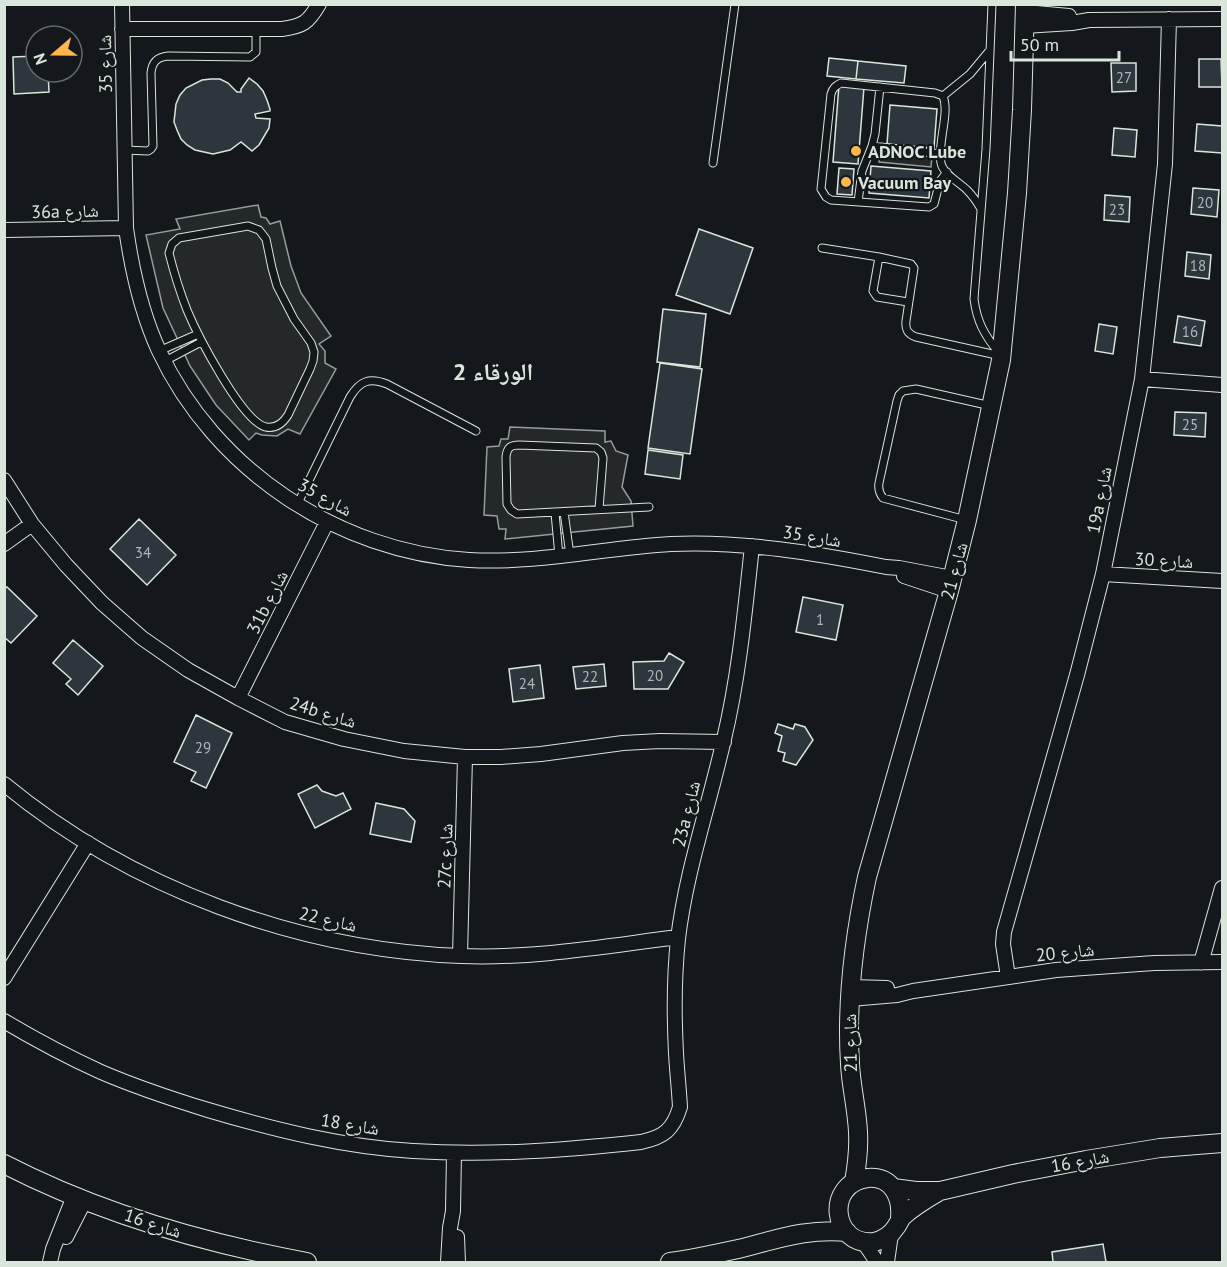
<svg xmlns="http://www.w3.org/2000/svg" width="1227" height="1267" font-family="'PT Sans','Noto Naskh Arabic',sans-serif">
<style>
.parking{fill:#24282b;stroke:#939e99;stroke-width:1.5}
.building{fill:#2c363c;stroke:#d8e6dc;stroke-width:1.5}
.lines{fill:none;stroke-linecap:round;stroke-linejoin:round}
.lane-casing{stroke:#d8e6dc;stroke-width:9}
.street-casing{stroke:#d8e6dc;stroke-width:16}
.secondary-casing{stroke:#d8e6dc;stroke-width:20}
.lane{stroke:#14181c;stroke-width:7}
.street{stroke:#14181c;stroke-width:14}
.secondary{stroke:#14181c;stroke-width:18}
.poi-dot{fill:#ffb74d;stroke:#14181c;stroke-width:2}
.labels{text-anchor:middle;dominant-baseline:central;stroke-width:4.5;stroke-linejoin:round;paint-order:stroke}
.number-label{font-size:15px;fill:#adbab4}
.street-label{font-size:18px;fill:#d8e6dc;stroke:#14181c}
.poi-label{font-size:18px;font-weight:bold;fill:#d8e6dc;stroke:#14181c;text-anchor:start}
.district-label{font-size:24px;font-weight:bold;fill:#d8e6dc;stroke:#14181c}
</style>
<rect width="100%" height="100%" fill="#14181c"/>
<path class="parking" d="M880 151 932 156 931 167 879 162Z
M258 205 261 217 266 218 270 224 280 221 291 266 301 293 331 336 319 344 325 351V363L336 369 300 434 288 429 277 436 262 435 256 433 249 440 216 405 190 366 163 308 146 235 180 229 176 219Z
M510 427 605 431V442L611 441 616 451 628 455 622 487 631 501 633 526 505 539 506 529H499L497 516 484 515 487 447 499 446 501 439H508Z"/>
<path class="building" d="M36 56V72H48L49 92 14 94 13 57Z
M829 58 858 61 856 79 827 76Z
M1199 59H1221L1222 87H1199Z
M858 61 906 66 904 83 856 79Z
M1111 63H1136V91L1112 92Z
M249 78 257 84 263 91 267 100 270 109V111L255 114 256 118 270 119 269 128 259 145 252 151 241 142 230 150 213 154 195 150 187 145 181 139 177 130 174 122 176 104 180 95 186 88 202 80 211 79H220L228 83 237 92H241V89Z
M839 85 864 87 858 164 833 162Z
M890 105 937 109 934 148 887 144Z
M1197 124 1222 126V153L1195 151Z
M1114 128 1137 130 1135 157 1112 155Z
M871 166 931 171 929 198 869 193Z
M839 168 854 169 852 195 837 194Z
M1193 188 1219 190 1217 217 1191 214Z
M1105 195 1130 197 1129 222 1104 220Z
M699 229 753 248 730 314 676 295Z
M1187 252 1211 255 1209 279 1185 276Z
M663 309 706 314 700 367 657 362Z
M1178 316 1205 321 1201 346 1174 342Z
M1099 324 1117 327 1113 354 1095 351Z
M660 363 702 369 690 454 648 448Z
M1175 412 1206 413 1205 437 1174 435Z
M648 450 683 455 680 479 645 474Z
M139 519 176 555 147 585 110 549Z
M7 587 37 616 11 643 4 637V589Z
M803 597 843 605 836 640 796 632Z
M73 640 103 666 78 695 66 684 71 679 53 663Z
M669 653 684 662 668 689H634L633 662 664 661Z
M604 664 606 686 576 689 573 667Z
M540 665 544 698 513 702 509 669Z
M196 715 232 733 206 788 191 781 196 772 174 762Z
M778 724 793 729 795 724 805 727 813 740 796 765 783 761 785 753 778 751 782 736 775 733Z
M317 785 322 791 336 796 343 793 351 809 315 828 298 794Z
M376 803 404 809 415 821 411 842 370 834Z
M1103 1244 1106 1262H1053L1052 1252Z"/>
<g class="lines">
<defs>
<path id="lane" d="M992 4 986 149 974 299C977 322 984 334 998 352
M943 96 935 93 841 83C835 86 833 88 831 94L821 189 826 197 831 200 929 207 934 204 940 181 947 172
M943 96C950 113 937 144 941 163 943 174 959 182 967 190 973 196 977 202 981 209
M943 96 970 74 990 50
M872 146 941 154
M124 150 148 151 151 149 153 146 151 73C152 62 157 57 168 56L250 57 256 52V29
M713 163 735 4
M858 202 862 171 872 146 875 134 880 87
M248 226 259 230 266 239 272 268 277 286 294 319 311 343 314 352 313 361 310 369 288 415C283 423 276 429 266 427 242 422 197 334 187 310 180 292 174 273 169 253L172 244 179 238Z
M822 248 879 257 911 264 914 268 906 321C905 330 908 334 916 337L1001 356
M879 257 873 291 877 297 908 302
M159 351 198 334
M165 361 201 342
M297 505 350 397C360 381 369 377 387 384L476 431
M599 509 603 458 601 452 596 448 519 445C510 445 507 448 506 457L507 504 511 510 517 514 649 507
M564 512 570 555
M555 513 559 556
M966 520 883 498C879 493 878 489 879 483L897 401 899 395 903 391 916 389 991 406"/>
<path id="street" d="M122 4 126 228C132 271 141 312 159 351 215 470 338 552 469 560 537 564 603 548 671 544 744 541 815 553 886 567L899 568 952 578
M1025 12 1069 16
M1024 26 1072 23 1089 20 1222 19
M122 29H282C303 26 308 23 319 4
M4 230 126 228
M1142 379 1222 385
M4 480 32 524 66 565 102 603 142 638 188 670 238 698 285 722 344 739 404 751 465 757H501L541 754 623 743 660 741 724 742
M4 544 32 524
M1103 574 1222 581
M904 576 949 591
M238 698 327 522
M4 784C130 888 298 950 461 956 533 959 606 946 678 937
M460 956 465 757
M1201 963 1222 888
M1008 977 1003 944 1004 932 1077 675 1103 574 1142 379 1165 164 1169 19
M4 978 88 843
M850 987 887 988
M850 999 897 995 913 991 1056 970 1154 963 1222 962
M4 1021C36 1040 68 1057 101 1072 136 1087 172 1099 208 1110 275 1130 344 1147 413 1151 489 1156 566 1150 641 1142 664 1137 673 1130 680 1107 679 1089 677 1071 676 1053 674 1015 674 977 678 939 686 871 709 806 724 739 739 676 745 611 752 546
M66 1237 85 1200
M457 1237 458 1262
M863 1241 877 1262
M50 1262 53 1249 74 1196
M448 1262 450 1228 453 1211 454 1153
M887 1262 891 1234"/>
<path id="secondary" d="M4 1164C99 1213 203 1243 307 1262
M854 1182C857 1165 859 1149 858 1132 857 1109 851 1086 850 1064 846 1001 854 938 867 877L949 591 967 520 1001 360 1017 193 1022 110 1025 4
M893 1188 916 1191H940L1013 1174 1086 1160 1160 1148 1222 1143
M900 1218C902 1197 892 1176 868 1178 824 1183 832 1247 874 1242 883 1240 891 1235 896 1227 899 1223 900 1219 903 1216 914 1206 926 1199 938 1192
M670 1262C692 1259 715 1254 738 1249 775 1240 807 1228 847 1232"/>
</defs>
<use href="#lane" class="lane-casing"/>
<use href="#street" class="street-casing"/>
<use href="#secondary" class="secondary-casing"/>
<use href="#lane" class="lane"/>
<use href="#street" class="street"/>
<use href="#secondary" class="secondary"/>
</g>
<g class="poi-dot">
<circle cx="856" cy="151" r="6"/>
<circle cx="846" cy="182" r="6"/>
</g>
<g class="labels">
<g class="number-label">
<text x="1124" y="77">27</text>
<text x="1205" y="202">20</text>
<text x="1117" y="209">23</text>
<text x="1198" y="265">18</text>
<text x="1190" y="331">16</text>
<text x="1190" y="424">25</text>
<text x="143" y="552">34</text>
<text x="820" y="619">1</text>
<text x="655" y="675">20</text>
<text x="590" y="676">22</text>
<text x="527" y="683">24</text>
<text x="203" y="747">29</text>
</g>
<g class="street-label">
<text transform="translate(105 64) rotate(-91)">شارع 35</text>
<text transform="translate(65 211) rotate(-1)">36a شارع</text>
<text transform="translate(325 497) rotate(29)">شارع 35</text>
<text transform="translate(1099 500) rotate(-79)">19a شارع</text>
<text transform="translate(812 536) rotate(9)">شارع 35</text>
<text transform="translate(1164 560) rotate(3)">شارع 30</text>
<text transform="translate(954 571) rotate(-75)">شارع 21</text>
<text transform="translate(267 602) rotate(-63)">31b شارع</text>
<text transform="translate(323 712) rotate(17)">24b شارع</text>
<text transform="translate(686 814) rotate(-76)">23a شارع</text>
<text transform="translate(445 856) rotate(-88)">27c شارع</text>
<text transform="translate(328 919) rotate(13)">شارع 22</text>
<text transform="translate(1065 952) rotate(-6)">شارع 20</text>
<text transform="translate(850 1043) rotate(-91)">شارع 21</text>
<text transform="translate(350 1124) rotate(9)">شارع 18</text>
<text transform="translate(1080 1161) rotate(-10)">شارع 16</text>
<text transform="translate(153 1223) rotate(18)">شارع 16</text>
</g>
<g class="poi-label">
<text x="868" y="151">ADNOC Lube</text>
<text x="858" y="182">Vacuum Bay</text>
</g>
<g class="district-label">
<text x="493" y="371">الورقاء 2</text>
</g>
</g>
<rect width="1227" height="1267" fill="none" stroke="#d8e6dc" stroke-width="12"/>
<g transform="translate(54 54) rotate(250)"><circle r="28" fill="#14181c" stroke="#626a69" stroke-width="1.5"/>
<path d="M0-4.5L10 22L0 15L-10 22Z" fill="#ffb74d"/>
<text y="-9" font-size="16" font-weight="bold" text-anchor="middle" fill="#d8e6dc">N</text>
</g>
<path d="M1011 51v9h108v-9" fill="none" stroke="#d8e6dc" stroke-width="3"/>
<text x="1020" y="51" font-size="18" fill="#d8e6dc" stroke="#14181c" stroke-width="4.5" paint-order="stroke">50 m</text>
</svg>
